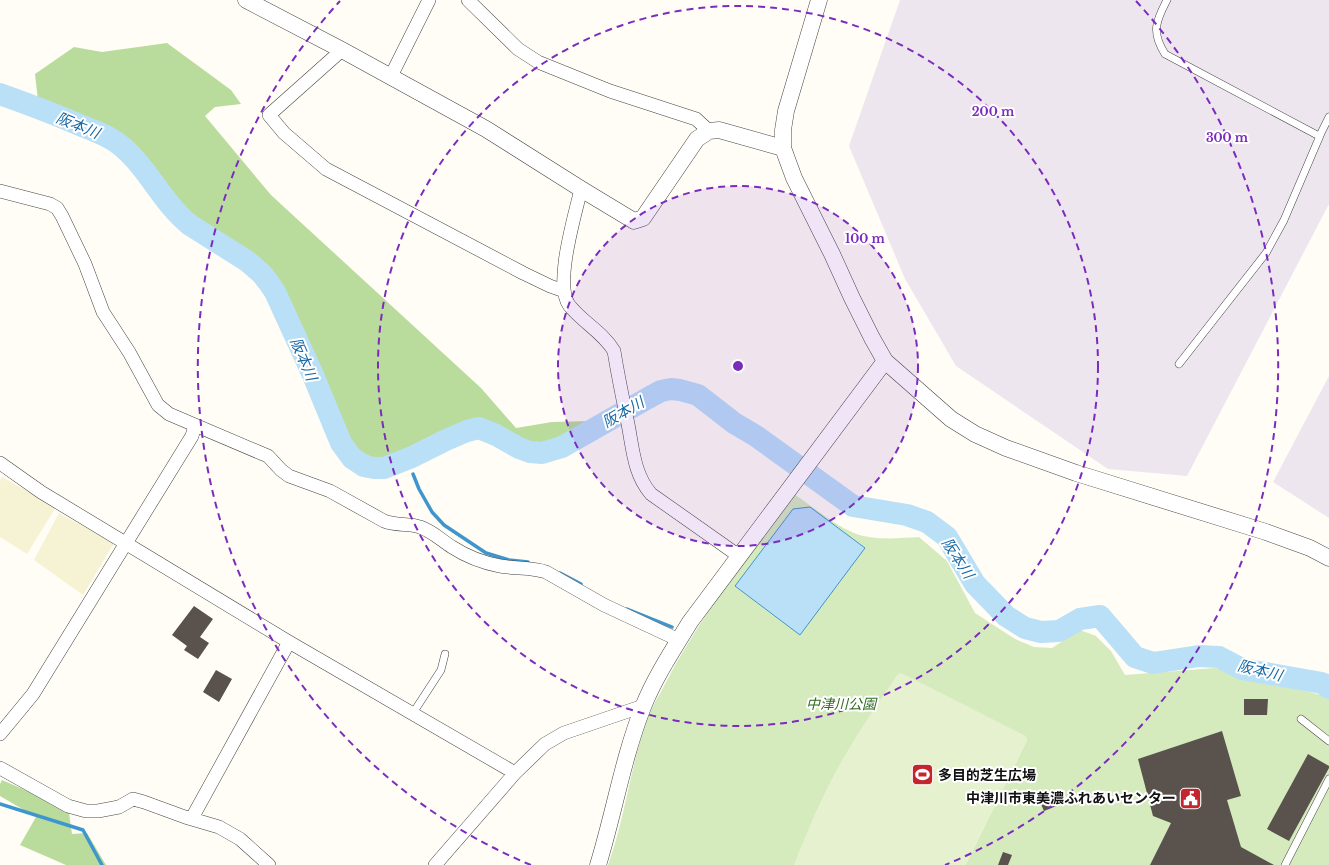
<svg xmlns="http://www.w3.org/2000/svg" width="1329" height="865" font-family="'Libre Baskerville','Noto Sans JP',serif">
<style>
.industrial{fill:#eee6ef}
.farmland{fill:#f6f3d4}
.green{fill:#d5ebbd}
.forest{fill:#b9dc9c}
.pitch{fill:#e6f2cf}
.water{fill:#b9e0f7;stroke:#3f96cf}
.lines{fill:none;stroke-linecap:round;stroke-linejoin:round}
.stream{stroke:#3f96cf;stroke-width:3.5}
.river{stroke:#b9e0f7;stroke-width:22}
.building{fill:#5a524d}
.service-casing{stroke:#444;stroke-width:8}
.minor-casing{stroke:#444;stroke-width:14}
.tertiary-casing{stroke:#444;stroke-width:17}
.service{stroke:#fff;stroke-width:7}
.minor{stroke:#fff;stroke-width:13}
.tertiary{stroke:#fff;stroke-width:16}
.ring{fill:none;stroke:#7b2cbf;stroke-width:2;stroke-dasharray:7 5}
.labels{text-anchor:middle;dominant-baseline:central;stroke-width:4;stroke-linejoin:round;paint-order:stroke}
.park-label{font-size:14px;font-style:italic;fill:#2f6b1f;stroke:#fff}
.poi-label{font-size:14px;font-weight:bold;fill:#111;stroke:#fff;text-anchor:start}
.water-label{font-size:15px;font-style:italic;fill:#1768a6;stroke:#fff}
.centre{fill:#7b2cbf;stroke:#fff;stroke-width:2}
.ring-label{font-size:12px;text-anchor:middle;font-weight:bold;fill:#7b2cbf;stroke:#fff;stroke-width:4;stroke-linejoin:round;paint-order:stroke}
</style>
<rect width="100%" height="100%" fill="#fffdf5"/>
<path class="industrial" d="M900 0H1329V204L1187 476 1108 469 956 366 905 279 849 146Z
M1329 376V518L1273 482Z"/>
<path class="farmland" d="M2 477 56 507 27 554 0 537V481Z
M59 513 114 543 83 595 34 560Z"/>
<path class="green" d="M794 494C813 507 833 524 854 533 874 541 898 538 919 537L947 561 975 613 1015 639 1034 647 1052 648 1080 630 1096 636 1111 651 1125 675 1215 668 1329 697V865H608C625 818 630 769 646 722 650 709 659 696 665 684 700 616 749 556 794 494Z"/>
<path class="forest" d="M167 43 231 90 241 104 215 107 205 116 271 195 481 388 516 428 552 422 590 421 566 437 528 448 481 423 418 448 378 460 345 445 279 289 266 271 252 258 191 220 170 197 135 150 111 131 38 100 35 74 74 47 102 52Z
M2 780 34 794 69 813 72 834 87 833 106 865H66L20 845 36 817 0 796V784Z"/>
<path class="pitch" d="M901 673 1026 736 1027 741 966 865H794C803 842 812 819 823 797 843 754 871 713 898 674Z"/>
<path class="water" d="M810 507 865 548 800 635 735 586 793 509Z"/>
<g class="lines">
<path class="stream" d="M403 461 406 464
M413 474 419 489 432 512 444 525 486 553 509 560 528 562
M560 573 581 584
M627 609 672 627
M0 804 83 830 102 865"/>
<path class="river" d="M0 94C28 104 55 114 82 126 95 131 109 136 120 145 148 167 162 203 190 225L247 261 262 274 269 283 275 292 313 375 341 443 352 458 364 466 374 468H384L412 457 446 440 467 431 479 428 496 435 519 448 530 452 542 453 562 447 648 398 661 391 671 389 680 390 698 395 734 423 756 436 853 506 907 515 927 522 947 537 975 584 1006 616 1025 628 1041 632 1059 631 1080 619 1100 616 1135 657 1153 663 1199 656 1219 657 1242 669 1322 683 1329 688"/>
</g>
<path class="building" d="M194 606 213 619 200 637 209 643 198 659 184 650 187 646 172 635Z
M216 670 232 679 219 702 203 692Z
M1244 699H1268L1267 715H1244Z
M1222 731 1241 796 1227 800 1241 847 1274 865H1150L1171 823 1153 816 1138 759Z
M1308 754 1329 766V768L1289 841 1267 829Z
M1052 790 1059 805 1044 811 1038 797Z
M1003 852 1012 855 1008 865H998Z"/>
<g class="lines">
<defs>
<path id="service" d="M1167 0C1156 21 1151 32 1165 54L1319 136
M1179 364 1266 253 1284 220 1322 131 1329 117
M413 713 441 670 445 654
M1301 719 1329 741
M1285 865 1329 779"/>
<path id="minor" d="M468 0 518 49 538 62 610 91 696 119 709 131
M342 50 269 115 284 133 326 169 523 273 550 286 564 291
M391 76 429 0
M581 189C575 215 554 284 569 305 582 322 603 332 614 351 618 376 623 400 628 424 633 450 634 474 651 494L739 556
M0 191 50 204 57 208 62 216 85 264 103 312 129 352 158 405 169 414 263 454 268 456 281 470 289 476 330 491 384 521C396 526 409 523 420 527 432 531 441 540 452 547 466 556 484 563 500 566 516 569 532 567 546 572L604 605 679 640
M0 463 41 492 289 642 515 773
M0 734 33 694 192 436 195 425
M0 768 68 806 86 811H98L119 807 133 799 144 802 185 817 219 827 240 839 269 865
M192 818 289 642
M435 865 515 773 545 744 564 733 643 706"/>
<path id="tertiary" d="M246 0 342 50 486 129 581 189 634 221 643 218 697 139 709 131 719 130 783 148
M819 0 786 111 783 130V148L794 178 832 254 852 298 872 338 885 361 951 419 975 434 1006 448 1076 473 1266 532 1310 548 1329 558
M598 865C614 813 623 758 643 707 655 677 673 650 690 622L885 361"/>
</defs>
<use href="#service" class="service-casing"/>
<use href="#minor" class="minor-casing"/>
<use href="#tertiary" class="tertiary-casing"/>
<use href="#service" class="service"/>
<use href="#minor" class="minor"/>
<use href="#tertiary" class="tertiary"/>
</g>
<circle cx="738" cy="366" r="180" fill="#7b2cbf" fill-opacity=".12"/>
<g class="ring">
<circle cx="738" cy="366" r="180"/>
<circle cx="738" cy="366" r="360"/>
<path d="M531 865A540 540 0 0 1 340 1M1136 1A540 540 0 0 1 945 865"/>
</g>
<defs>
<symbol id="stadium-square" viewBox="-11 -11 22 22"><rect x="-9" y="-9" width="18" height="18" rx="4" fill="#c4262e" stroke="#fff"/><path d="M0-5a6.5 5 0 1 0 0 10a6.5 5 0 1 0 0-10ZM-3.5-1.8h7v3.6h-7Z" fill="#fff"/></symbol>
<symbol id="civic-square" viewBox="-11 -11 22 22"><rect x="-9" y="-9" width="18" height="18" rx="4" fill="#c4262e" stroke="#fff"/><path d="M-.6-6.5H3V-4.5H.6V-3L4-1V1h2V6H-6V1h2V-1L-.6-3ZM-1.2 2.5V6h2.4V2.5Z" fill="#fff"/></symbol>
</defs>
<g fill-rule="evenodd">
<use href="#stadium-square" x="910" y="762" width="25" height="25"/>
<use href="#civic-square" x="1178" y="786" width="25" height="25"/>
</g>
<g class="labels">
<g class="park-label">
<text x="841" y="704">中津川公園</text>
</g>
<g class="poi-label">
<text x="938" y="775">多目的芝生広場</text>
<text x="1176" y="798" text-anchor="end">中津川市東美濃ふれあいセンター</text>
</g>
<g class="water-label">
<text transform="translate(78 125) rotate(22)">阪本川</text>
<text transform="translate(304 359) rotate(67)">阪本川</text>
<text transform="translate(623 412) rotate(-30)">阪本川</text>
<text transform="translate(958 558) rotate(57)">阪本川</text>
<text transform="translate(1260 670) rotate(14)">阪本川</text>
</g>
</g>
<circle cx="738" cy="366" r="6" class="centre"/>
<g class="ring-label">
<text x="993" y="116">200 m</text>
<text x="1227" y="142">300 m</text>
<text x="865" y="243">100 m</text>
</g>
</svg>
